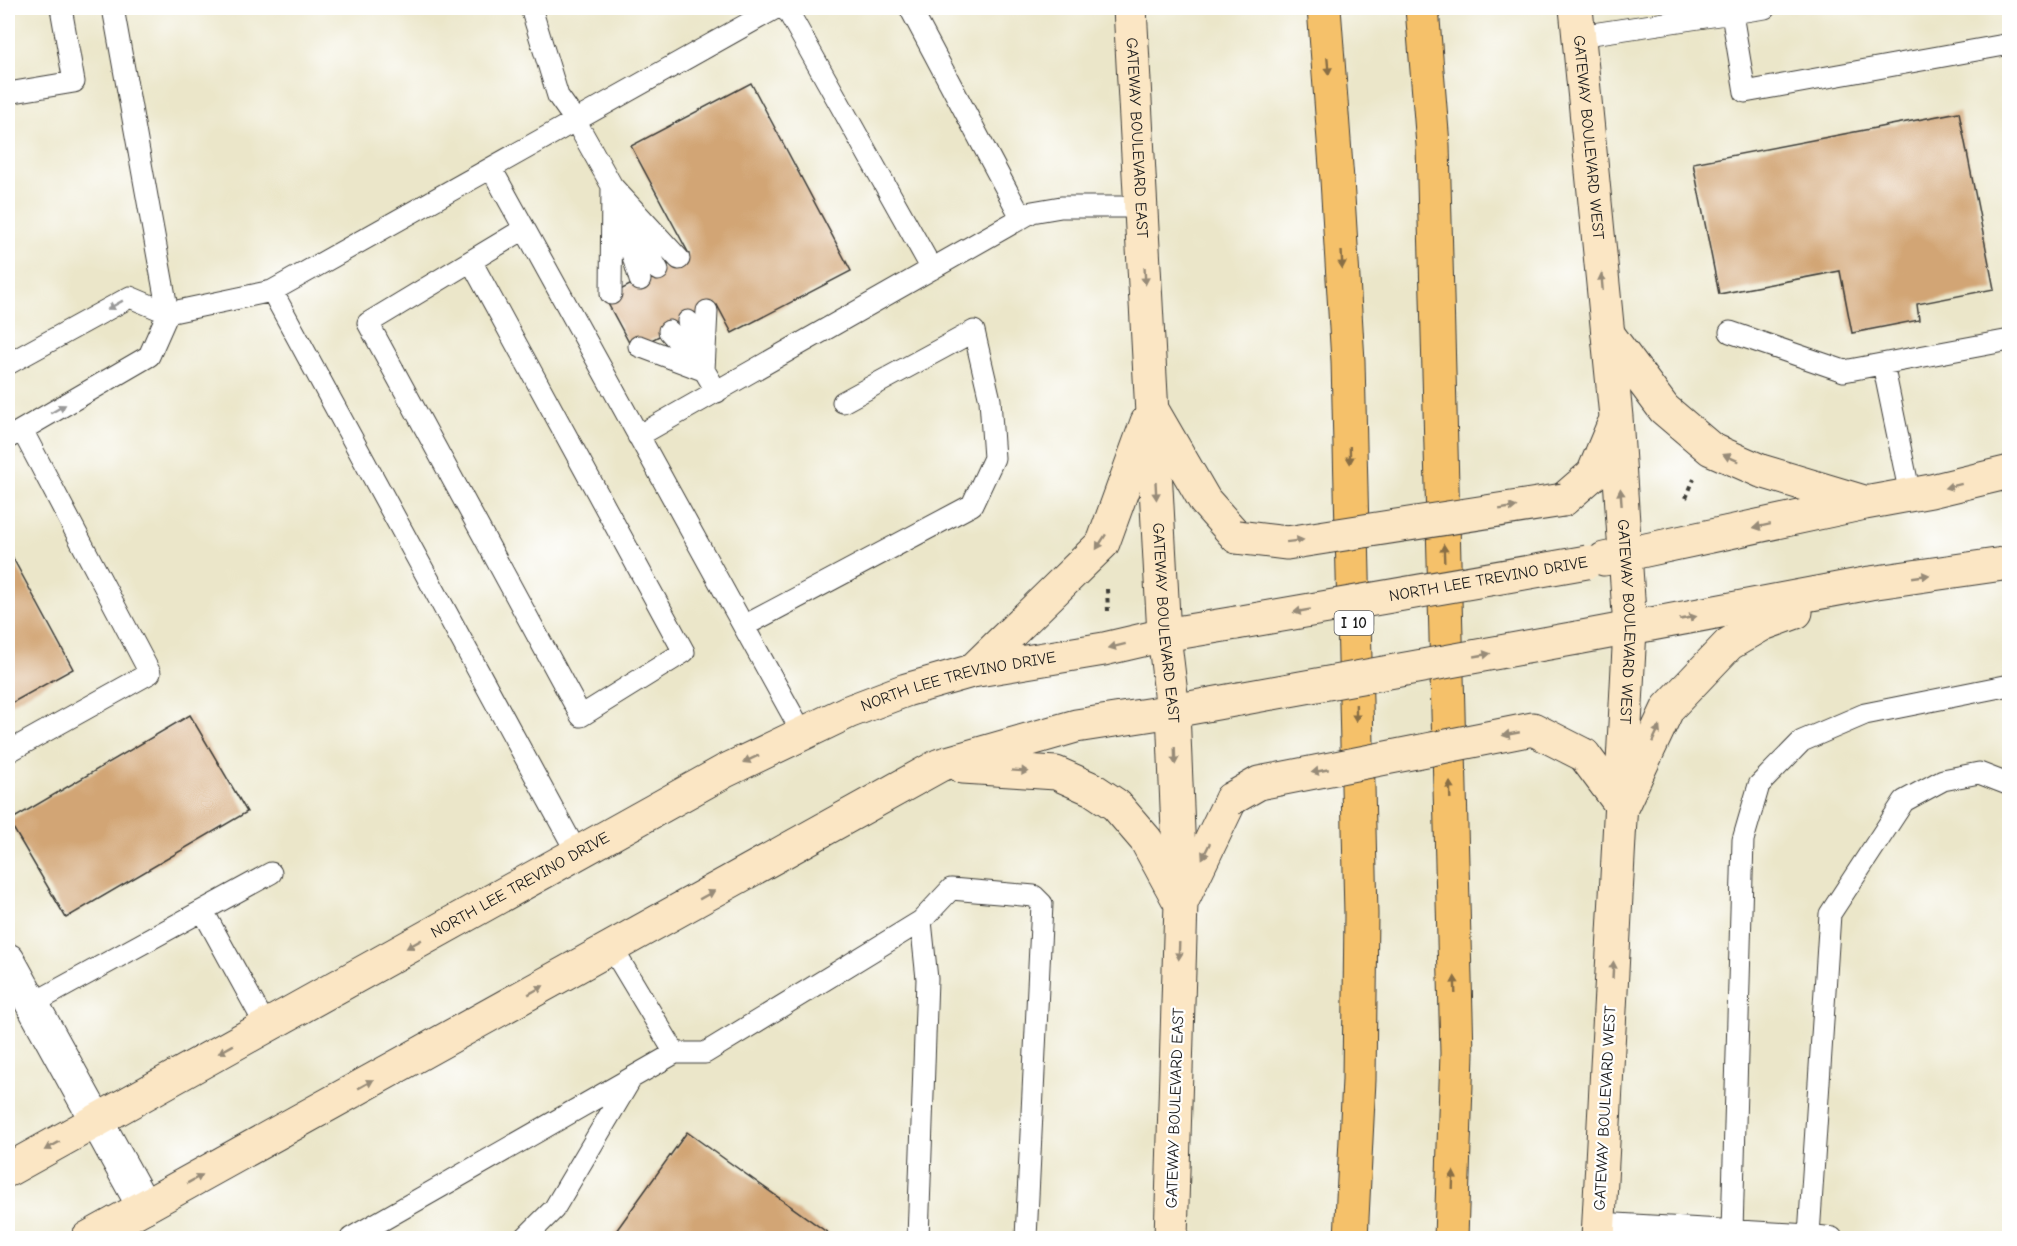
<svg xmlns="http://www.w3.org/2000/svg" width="2017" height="1246" font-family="'Comic Neue',sans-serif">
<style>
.building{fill:#d2a574}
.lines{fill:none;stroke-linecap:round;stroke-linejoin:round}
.service-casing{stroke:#3b3a36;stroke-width:23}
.tertiary-casing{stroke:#3b3a36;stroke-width:35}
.secondary-casing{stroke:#3b3a36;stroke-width:35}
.motorway-casing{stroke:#3b3a36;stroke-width:35}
.path{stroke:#3b3a36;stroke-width:4;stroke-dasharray:4.5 4.5;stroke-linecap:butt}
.service{stroke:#fff;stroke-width:21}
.tertiary{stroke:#fff;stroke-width:33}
.secondary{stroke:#fbe6c4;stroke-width:33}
.motorway{stroke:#f5c16b;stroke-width:33}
.secondary-bridge-casing{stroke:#3b3a36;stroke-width:35;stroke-linecap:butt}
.secondary-bridge{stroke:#fbe6c4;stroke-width:33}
.oneway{fill:#886e44}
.oneway2{fill:#978b78}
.oneway3{fill:#999}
.labels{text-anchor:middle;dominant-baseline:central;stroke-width:4.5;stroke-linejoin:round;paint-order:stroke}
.shield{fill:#fff;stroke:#606060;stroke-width:1.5}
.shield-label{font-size:15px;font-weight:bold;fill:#1c1c1c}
.street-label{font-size:16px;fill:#1c1c1c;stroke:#fff}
</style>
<rect width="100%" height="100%" fill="#fff"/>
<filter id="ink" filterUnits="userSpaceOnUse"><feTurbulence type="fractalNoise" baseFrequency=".0167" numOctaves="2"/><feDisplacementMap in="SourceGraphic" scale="12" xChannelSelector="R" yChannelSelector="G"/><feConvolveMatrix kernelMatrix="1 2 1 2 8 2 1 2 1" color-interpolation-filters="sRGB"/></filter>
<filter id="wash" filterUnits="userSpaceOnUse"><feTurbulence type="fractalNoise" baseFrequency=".008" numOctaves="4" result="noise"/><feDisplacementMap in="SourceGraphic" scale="24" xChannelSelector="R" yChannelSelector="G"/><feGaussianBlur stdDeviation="1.35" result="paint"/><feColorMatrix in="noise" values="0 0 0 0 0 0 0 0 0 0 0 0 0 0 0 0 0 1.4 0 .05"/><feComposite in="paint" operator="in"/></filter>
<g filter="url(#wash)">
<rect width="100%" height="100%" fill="#ebe6c9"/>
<g id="blocks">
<path class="building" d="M751 83 851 271 732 333 717 305 633 350 605 298 689 254 631 146Z
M1959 112 1994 289 1917 304 1919 320 1852 333 1840 271 1719 294 1693 163Z
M8 549 73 669 8 705Z
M190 715 247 812 66 918 9 821Z
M687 1132 835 1238H611Z"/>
</g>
</g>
<g filter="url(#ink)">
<use href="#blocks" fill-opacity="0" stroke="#3b3a36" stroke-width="1.5"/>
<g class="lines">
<defs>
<path id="service" d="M531 8 558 96 575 120 612 186 679 259
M786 8 932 269
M910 8 1021 217
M1731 8 1745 92 2010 44
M1579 36 1765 8
M8 93 74 82 61 8
M491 168 803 734
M618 207 640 280
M633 224 658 270
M471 261 684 652 581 716 368 323 524 229
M272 291 577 853
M611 294 612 186
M688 321 700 358
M669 331 704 370 717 392
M1730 332 1844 371 2010 340
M639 346 700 369
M8 364 130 297 168 313 272 291 776 8
M1883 364 1910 495
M704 370 707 311
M638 436 1032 212 1061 207H1141
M8 438 149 356 168 313 113 8
M744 626 972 505 994 458 990 400 974 331 843 402
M8 752 150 673 22 430
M203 911 266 1026
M921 921 951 889 1034 896 1042 904 1026 1238
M612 948 675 1053H705L921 921 927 979 918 1238
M32 1004 271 873
M1599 1223 1809 1235
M1732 1231 1743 840 1759 785 1802 741 1865 714 2010 685
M351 1238 675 1053
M525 1238 554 1209 631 1079
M1832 1238 1809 1235 1830 914 1904 801 1943 780 1979 773 2010 785"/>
<path id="tertiary" d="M8 960 144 1207"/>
<g id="secondary">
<path id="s1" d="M1130 8 1164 635 1173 711 1181 903 1171 1238"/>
<path id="s2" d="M1576 8 1616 417 1630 629 1598 1238"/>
<path d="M1608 334 1664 409 1711 449 1761 471 1864 502"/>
<path d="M1154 413 1205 501 1237 537"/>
<path d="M1563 500 1593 474 1613 426"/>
<path d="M1604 559 1865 503 1931 491 2010 472"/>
<path d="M1577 638 1870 583 2010 563"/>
<path d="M972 671 1103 543 1147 422"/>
<path d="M1584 755 1622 806 1668 708 1729 644 1763 624 1796 612"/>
<path d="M963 767 1056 773 1092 789 1116 805 1146 840 1177 897"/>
<path d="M1183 899 1231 799"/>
<path id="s3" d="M8 1170 725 771 848 712 906 690 972 671 1104 649 1164 635 1236 623"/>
<path d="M88 1238 940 765 1076 726 1173 711 1239 699"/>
</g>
<path id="motorway" d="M1324 8 1337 180 1348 361 1361 914 1359 1080 1351 1238
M1422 8 1433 145 1457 1053 1451 1238"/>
</defs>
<use href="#service" class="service-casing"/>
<use href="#tertiary" class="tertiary-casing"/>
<use href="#secondary" class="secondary-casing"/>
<use href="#motorway" class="motorway-casing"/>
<path class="path" d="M1686 498 1694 479
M1107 589 1108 611"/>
<use href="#service" class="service"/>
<use href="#tertiary" class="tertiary"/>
<use href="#secondary" class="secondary"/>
<use href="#motorway" class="motorway"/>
<defs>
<g id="secondary-bridge">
<path d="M1237 537 1287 543 1563 500"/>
<path id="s4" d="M1236 623 1587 562"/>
<path d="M1239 699 1577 638"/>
<path d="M1231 799 1259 783 1533 729 1584 755"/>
</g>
</defs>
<use href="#secondary-bridge" class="secondary-bridge-casing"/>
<use href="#secondary-bridge" class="secondary-bridge"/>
</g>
<defs><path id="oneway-solid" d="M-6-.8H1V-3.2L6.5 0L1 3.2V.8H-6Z" transform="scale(1.5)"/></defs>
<g class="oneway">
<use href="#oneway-solid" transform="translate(1328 66) rotate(85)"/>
<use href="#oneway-solid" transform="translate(1342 260) rotate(87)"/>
<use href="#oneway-solid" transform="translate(1350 455) rotate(89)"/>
<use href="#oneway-solid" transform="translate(1444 553) rotate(-92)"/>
<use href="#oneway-solid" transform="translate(1356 713) rotate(89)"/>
<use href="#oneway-solid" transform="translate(1450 790) rotate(-92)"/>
<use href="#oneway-solid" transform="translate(1455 985) rotate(-92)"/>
<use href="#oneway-solid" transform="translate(1453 1180) rotate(-88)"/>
</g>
<g class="oneway2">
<use href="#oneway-solid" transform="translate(1145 276) rotate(87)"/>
<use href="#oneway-solid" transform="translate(1602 282) rotate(-95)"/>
<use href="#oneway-solid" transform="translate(1731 458) rotate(-156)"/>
<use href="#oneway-solid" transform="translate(1953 486) rotate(166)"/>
<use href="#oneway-solid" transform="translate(1156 491) rotate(87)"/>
<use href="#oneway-solid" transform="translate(1621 497) rotate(-94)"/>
<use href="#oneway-solid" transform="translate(1508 508) rotate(-9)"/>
<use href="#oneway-solid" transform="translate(1762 526) rotate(168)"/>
<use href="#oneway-solid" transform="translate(1295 541) rotate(-7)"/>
<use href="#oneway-solid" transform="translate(1101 542) rotate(123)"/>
<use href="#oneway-solid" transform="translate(1921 576) rotate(-8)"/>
<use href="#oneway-solid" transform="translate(1302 611) rotate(170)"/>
<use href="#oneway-solid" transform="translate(1688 618) rotate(-11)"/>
<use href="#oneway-solid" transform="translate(1117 646) rotate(166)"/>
<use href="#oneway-solid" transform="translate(1482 655) rotate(-10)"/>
<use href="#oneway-solid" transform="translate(1511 734) rotate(169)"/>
<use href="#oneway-solid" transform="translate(1656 734) rotate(-65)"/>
<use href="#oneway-solid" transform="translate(1175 756) rotate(88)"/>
<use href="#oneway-solid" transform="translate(751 759) rotate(155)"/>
<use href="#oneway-solid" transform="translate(1020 771) rotate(4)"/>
<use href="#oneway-solid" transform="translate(1320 771) rotate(169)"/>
<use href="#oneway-solid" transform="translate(1206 851) rotate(116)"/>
<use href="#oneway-solid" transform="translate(707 895) rotate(-29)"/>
<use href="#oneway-solid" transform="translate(414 944) rotate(151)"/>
<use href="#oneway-solid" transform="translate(1179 951) rotate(92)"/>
<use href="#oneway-solid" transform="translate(1613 970) rotate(-87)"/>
<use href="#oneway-solid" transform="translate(536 990) rotate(-29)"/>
<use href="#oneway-solid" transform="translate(226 1049) rotate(151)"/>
<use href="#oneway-solid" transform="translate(366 1084) rotate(-29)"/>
<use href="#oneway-solid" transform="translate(52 1146) rotate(151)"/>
<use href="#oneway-solid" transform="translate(195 1179) rotate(-29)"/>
</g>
<g class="oneway3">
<use href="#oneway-solid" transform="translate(115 305) rotate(151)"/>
<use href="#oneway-solid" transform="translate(58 409) rotate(-30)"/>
</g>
</g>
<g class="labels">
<rect class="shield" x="1334.5" y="611" width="39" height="24" rx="4.5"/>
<g class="shield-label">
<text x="1354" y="623">I 10</text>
</g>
<g class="street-label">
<text stroke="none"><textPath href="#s1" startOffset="130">GATEWAY BOULEVARD EAST</textPath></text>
<text stroke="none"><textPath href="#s2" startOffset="130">GATEWAY BOULEVARD WEST</textPath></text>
<text stroke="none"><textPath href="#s4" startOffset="256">NORTH LEE TREVINO DRIVE</textPath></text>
<text stroke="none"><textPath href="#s2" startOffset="616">GATEWAY BOULEVARD WEST</textPath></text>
<text stroke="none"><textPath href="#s1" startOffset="616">GATEWAY BOULEVARD EAST</textPath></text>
<text stroke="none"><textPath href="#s3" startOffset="1072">NORTH LEE TREVINO DRIVE</textPath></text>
<text stroke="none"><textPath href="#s3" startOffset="586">NORTH LEE TREVINO DRIVE</textPath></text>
<text transform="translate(1175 1108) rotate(-88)">GATEWAY BOULEVARD EAST</text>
<text transform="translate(1605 1108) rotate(-87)">GATEWAY BOULEVARD WEST</text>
</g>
</g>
<rect width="2017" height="1246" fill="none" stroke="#fff" stroke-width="30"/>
</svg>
